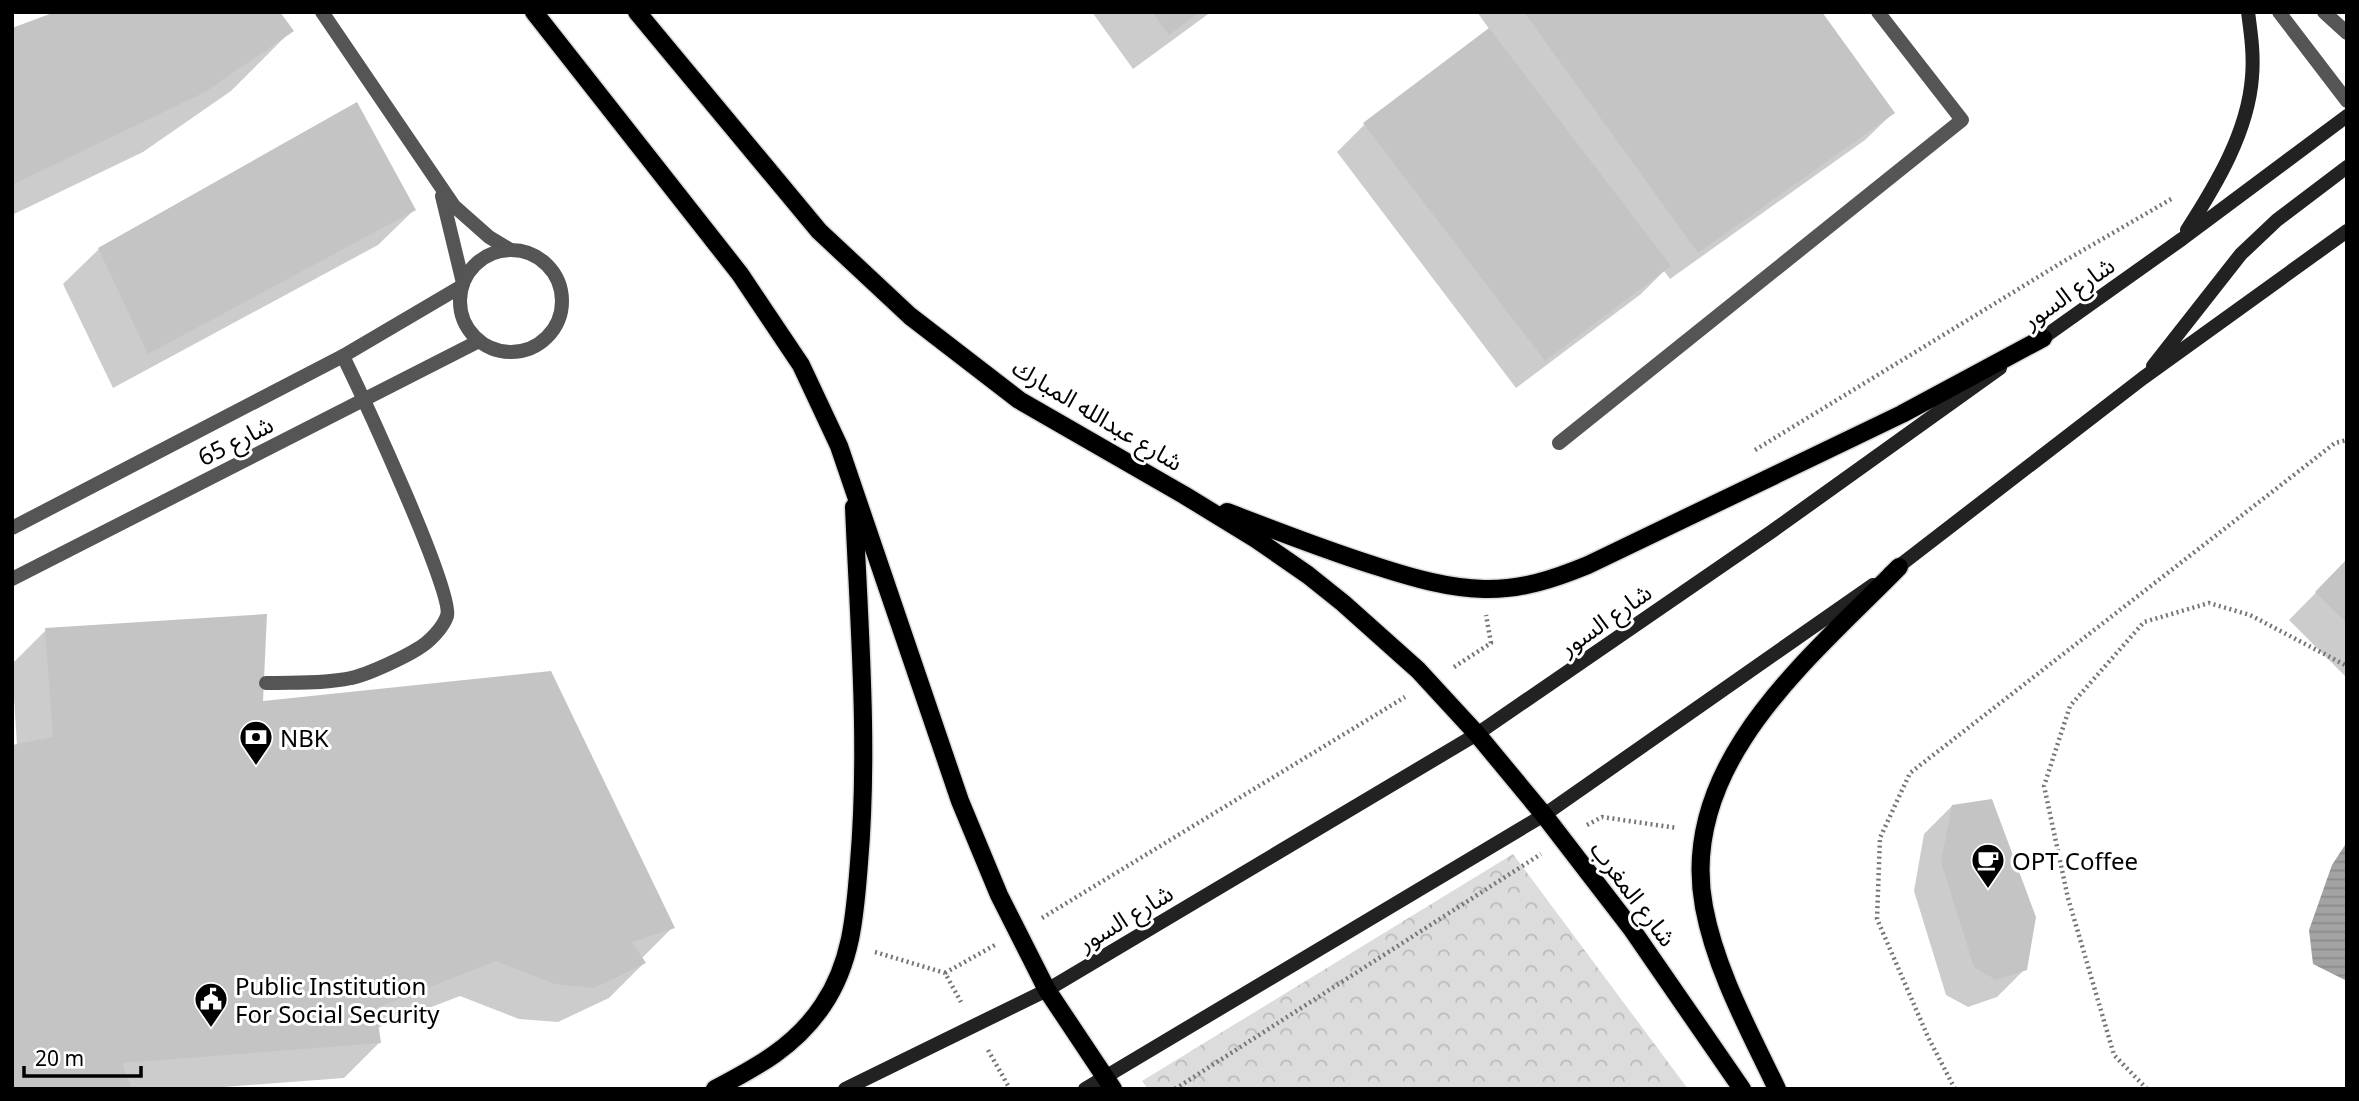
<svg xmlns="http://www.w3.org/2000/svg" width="2359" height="1101" font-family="'Noto Sans','Noto Sans Arabic',sans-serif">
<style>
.park{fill:url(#park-crowns)}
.water{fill:url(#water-rules)}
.shadow{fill:#0003}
.building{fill:#c4c4c4}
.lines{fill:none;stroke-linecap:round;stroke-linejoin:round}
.primary-casing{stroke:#dbdbdb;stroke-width:21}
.path{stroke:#777;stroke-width:4.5;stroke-dasharray:2 3.5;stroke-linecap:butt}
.lane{stroke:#555;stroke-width:14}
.street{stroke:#555;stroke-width:14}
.secondary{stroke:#222;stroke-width:14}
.primary{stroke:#000;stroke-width:18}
.labels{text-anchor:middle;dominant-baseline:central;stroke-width:6;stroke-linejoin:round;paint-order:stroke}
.street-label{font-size:24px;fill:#000;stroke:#fff}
.poi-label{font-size:24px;fill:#000;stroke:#fff;text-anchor:start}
</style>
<defs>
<pattern id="park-crowns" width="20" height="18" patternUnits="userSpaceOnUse" patternTransform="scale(1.75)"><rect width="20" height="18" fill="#dcdcdc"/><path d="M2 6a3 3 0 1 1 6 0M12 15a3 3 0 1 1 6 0" fill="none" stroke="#bbb"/></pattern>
<pattern id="water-rules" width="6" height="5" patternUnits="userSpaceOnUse" patternTransform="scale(1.75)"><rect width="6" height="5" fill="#a3a3a3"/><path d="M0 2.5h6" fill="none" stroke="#8b8b8b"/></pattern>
</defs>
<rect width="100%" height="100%" fill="#fff"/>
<path class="park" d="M1513 854 1688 1089H1148L1142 1081Z"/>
<path class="water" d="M2347 842V981L2313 964 2309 930 2332 865Z"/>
<path class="shadow" d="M1092 12H1211L1133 69Z
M1477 12H1820L1893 113 1865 140 1670 279 1664 271 1641 294 1516 388 1337 152 1365 124 1490 30Z
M12 30 291 31 231 91 143 152 12 215Z
M414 210 378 245 113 388 63 284 99 249Z
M2347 561V678L2289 620Z
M46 630 261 703 673 927 641 959 644 963 609 998 558 1022 519 1019 460 996 377 1028 379 1043 344 1078 197 1089H12L17 746 12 664Z
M1952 806 2025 969 1997 997 1968 1007 1946 995 1914 891 1924 834Z"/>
<path class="building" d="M55 12H280L294 31 205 92 12 185V28Z
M1152 12H1200L1169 35Z
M1524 12H1822L1895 113 1698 253Z
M1489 28 1671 266 1545 361 1363 123Z
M357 102 416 210 148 354 98 248Z
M2347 559V623L2315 592Z
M267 614 263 701 551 671 675 928 632 942 646 963 594 988 555 984 496 961 376 1008 381 1043 122 1063 132 1089H12V745L53 737 45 628Z
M1992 799 2036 917 2027 970 1996 980 1974 967 1941 862 1952 805Z"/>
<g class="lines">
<defs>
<path id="primary" d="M534 12 740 274 801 365 839 446 960 801 999 895 1047 990 1113 1089
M637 12 819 231 910 316 1019 400 1184 495 1256 539 1308 575 1343 603 1418 670 1477 734 1544 815 1631 928 1742 1089
M1227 512C1277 531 1327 551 1379 567 1413 578 1448 588 1484 589 1521 590 1554 579 1588 565L1902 414 2043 338
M715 1089C757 1067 796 1046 823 1005 852 962 855 914 859 863 869 745 859 625 854 507
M1777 1089C1749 1030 1716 971 1704 907 1677 764 1810 658 1899 567"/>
</defs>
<use href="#primary" class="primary-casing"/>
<path class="path" d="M1755 450 2061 263 2173 198
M1454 667 1491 643 1486 615
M1587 825 1602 817 1677 828
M1042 918 1405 697
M875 952 945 973 961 1002
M945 973 995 945
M988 1050 1010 1089
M1175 1089 1541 854
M1955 1089 1928 1037 1877 919 1880 838 1910 773 2335 443 2347 440
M2147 1089 2114 1055 2068 898 2044 786 2070 706 2144 622 2209 603 2250 615 2347 666"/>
<path class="lane" d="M322 12 454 206 489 237 509 249
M442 196 463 283
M1559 443 1962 120 1878 12
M266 683C294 682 323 684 351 678 367 675 405 657 419 648 429 642 443 628 447 616 455 594 359 389 343 356"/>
<path class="street" d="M2279 12 2347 101
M2324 12 2347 33
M460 301a51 51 0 1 1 102 0a51 51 0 1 1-102 0Z
M12 528 343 356 462 286
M12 579 479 341"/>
<path class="secondary" d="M2187 230C2216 185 2248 132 2252 77 2254 55 2251 34 2248 12
M2037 342 2182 239 2347 116
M2153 366 2241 254 2277 220 2347 167
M1890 573 2143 378 2347 231
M845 1089 1047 990 1477 734 1771 532 2000 368
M1085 1089 1544 815 1873 585"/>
<use href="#primary" class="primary"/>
</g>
<defs>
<symbol id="bank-pin" viewBox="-11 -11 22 30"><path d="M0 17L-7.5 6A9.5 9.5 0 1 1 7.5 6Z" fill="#000" stroke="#fff"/><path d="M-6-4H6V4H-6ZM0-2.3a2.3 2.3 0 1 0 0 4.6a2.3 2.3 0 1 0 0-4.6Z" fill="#fff"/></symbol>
<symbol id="cafe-pin" viewBox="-11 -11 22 30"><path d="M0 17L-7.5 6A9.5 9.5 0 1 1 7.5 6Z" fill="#000" stroke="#fff"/><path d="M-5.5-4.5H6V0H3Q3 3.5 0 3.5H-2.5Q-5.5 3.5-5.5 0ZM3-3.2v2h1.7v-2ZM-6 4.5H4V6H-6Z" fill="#fff"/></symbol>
<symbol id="civic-pin" viewBox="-11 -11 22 30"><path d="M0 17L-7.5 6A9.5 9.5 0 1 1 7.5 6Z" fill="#000" stroke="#fff"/><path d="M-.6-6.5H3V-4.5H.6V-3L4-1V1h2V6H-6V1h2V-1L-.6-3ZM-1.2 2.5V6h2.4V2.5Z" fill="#fff"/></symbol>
</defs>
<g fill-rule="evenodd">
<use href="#bank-pin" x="237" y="718" width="38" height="52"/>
<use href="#cafe-pin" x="1969" y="841" width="38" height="52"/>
<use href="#civic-pin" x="192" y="980" width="38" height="52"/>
</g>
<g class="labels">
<g class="street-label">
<text transform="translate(2068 292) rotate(-35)">شارع السور</text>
<text transform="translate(1098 414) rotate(31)">شارع عبدالله المبارك</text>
<text transform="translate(235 440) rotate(-27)">شارع 65</text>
<text transform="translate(1605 619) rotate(-35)">شارع السور</text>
<text transform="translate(1634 893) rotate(53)">شارع المغرب</text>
<text transform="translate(1125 917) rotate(-31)">شارع السور</text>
</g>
<g class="poi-label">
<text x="280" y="737">NBK</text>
<text x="2012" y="860">OPT Coffee</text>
<text x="235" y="985">Public Institution<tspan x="235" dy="28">For Social Security</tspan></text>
</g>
</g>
<rect width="2359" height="1101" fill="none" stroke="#000000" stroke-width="28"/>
<path d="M24 1066v10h117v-10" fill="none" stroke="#000000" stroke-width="3.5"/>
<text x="35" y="1066" font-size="21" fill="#000000" stroke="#ffffff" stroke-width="5" paint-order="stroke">20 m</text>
</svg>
